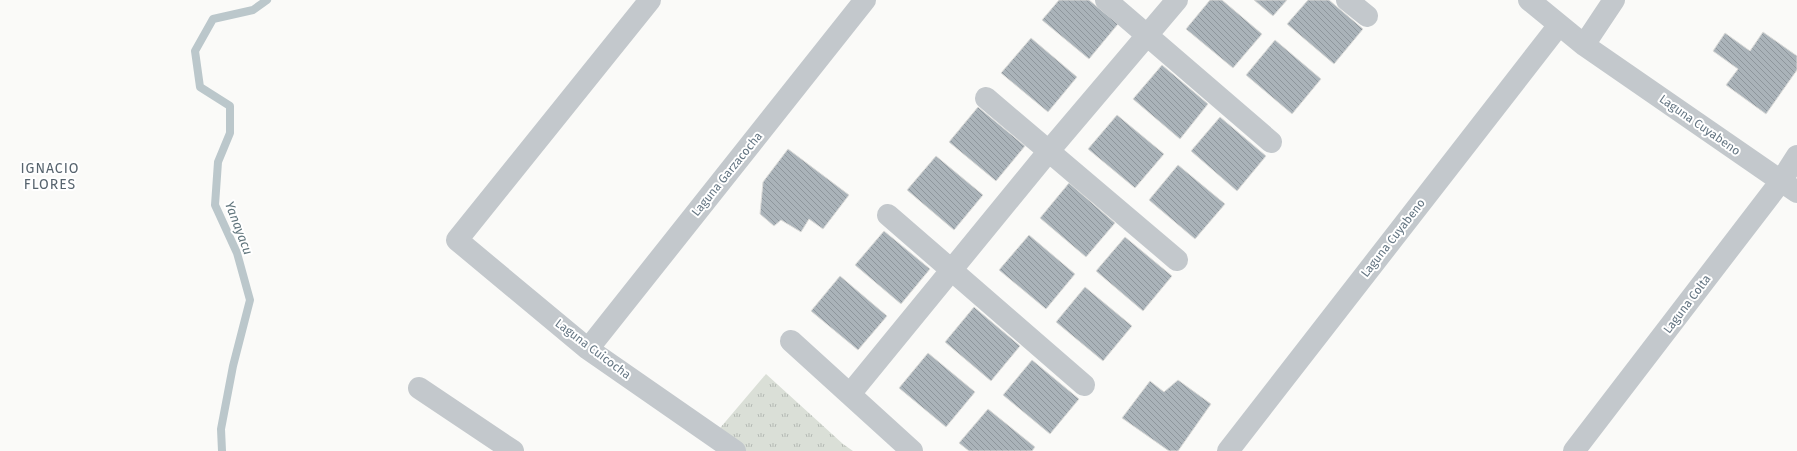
<svg xmlns="http://www.w3.org/2000/svg" width="1797" height="451" font-family="'Fira Sans',sans-serif">
<style>
.grass{fill:url(#grass-tufts)}
.lines{fill:none;stroke-linecap:round;stroke-linejoin:round}
.stream{stroke:#bbc7cb;stroke-width:8}
.building{fill:url(#building-back-hatch);stroke:#dcdcda}
.minor{stroke:#c3c8cc;stroke-width:22}
.labels{text-anchor:middle;dominant-baseline:central;stroke-width:4;stroke-linejoin:round;paint-order:stroke}
.street-label{font-size:12px;fill:#657683;stroke:#fff}
.water-label{font-size:13px;font-style:italic;fill:#60757c;stroke:#fff}
.quarter-label{font-size:14px;letter-spacing:1px;fill:#57646e;stroke:#fff}
</style>
<defs>
<pattern id="grass-tufts" width="24" height="20" patternUnits="userSpaceOnUse"><rect width="24" height="20" fill="#dadfd7"/><path d="M3 7l-1-3M5 7V3M7 7l1-3M15 17l-1-3M17 17v-4M19 17l1-3" fill="none" stroke="#b4b9b4"/></pattern>
<pattern id="building-back-hatch" width="6" height="6" patternUnits="userSpaceOnUse"><rect width="6" height="6" fill="#aab3b9"/><path d="M-1 5l2 2M0 0l6 6M5-1l2 2" fill="none" stroke="#8e969c"/></pattern>
</defs>
<rect width="100%" height="100%" fill="#fafaf8"/>
<path class="grass" d="M766 374 843 444 853 451H737L715 434Z"/>
<g class="lines">
<path class="stream" d="M222 451 221 429 233 366 250 300 237 253 215 205 218 162 230 133V106L200 87 195 51 213 19 253 10 267 0"/>
</g>
<path class="building" d="M1059 0H1089L1118 24 1089 59 1042 20Z
M1210 0H1222L1262 34 1233 68 1186 29Z
M1254 0H1287L1273 16Z
M1308 0H1329L1363 29 1334 64 1287 24Z
M1763 32 1797 56V70L1766 114 1726 85 1738 69 1713 51 1725 33 1750 51Z
M1031 38 1077 77 1048 112 1001 73Z
M1275 40 1321 79 1292 114 1246 75Z
M1162 65 1208 104 1180 139 1133 99Z
M978 107 1025 146 996 181 949 142Z
M1117 115 1164 154 1135 188 1088 149Z
M1220 117 1266 156 1237 191 1191 151Z
M788 149 849 195 823 229 809 219 801 232 781 220 774 226 760 214 763 182Z
M936 156 983 195 954 230 907 190Z
M1178 165 1225 204 1195 239 1149 200Z
M1069 183 1115 223 1086 257 1040 218Z
M884 231 930 269 901 304 855 265Z
M1029 235 1075 274 1046 309 999 270Z
M1125 237 1172 276 1143 311 1096 271Z
M840 276 887 316 858 350 811 311Z
M1085 287 1132 326 1103 361 1056 322Z
M974 307 1020 346 991 381 945 342Z
M928 353 975 392 946 427 899 388Z
M1032 360 1079 399 1050 434 1003 395Z
M1178 380 1211 404 1178 451H1169L1122 418 1150 381 1164 392Z
M988 409 1035 447 1032 451H969L959 443Z"/>
<g class="lines">
<path class="minor" d="M650 0 457 240 588 349 735 451
M1106 0 1271 142
M1347 0 1367 16
M1529 0 1584 45 1797 192
M1584 45 1614 0
M986 98 1177 260
M888 215 1084 385
M791 341 912 451
M588 349 865 0
M419 388 513 451
M850 394 1048 152 1177 0
M1228 451 1559 25
M1574 451 1781 181 1797 156"/>
</g>
<g class="labels">
<g class="street-label">
<text transform="translate(1700 125) rotate(35)">Laguna Cuyabeno</text>
<text transform="translate(727 174) rotate(-51)">Laguna Garzacocha</text>
<text transform="translate(1393 238) rotate(-52)">Laguna Cuyabeno</text>
<text transform="translate(1687 304) rotate(-53)">Laguna Colta</text>
<text transform="translate(593 349) rotate(37)">Laguna Cuicocha</text>
</g>
<g class="water-label">
<text transform="translate(239 228) rotate(69)">Yanayacu</text>
</g>
<g class="quarter-label">
<text x="50" y="168">IGNACIO<tspan x="50" dy="16">FLORES</tspan></text>
</g>
</g>
</svg>
